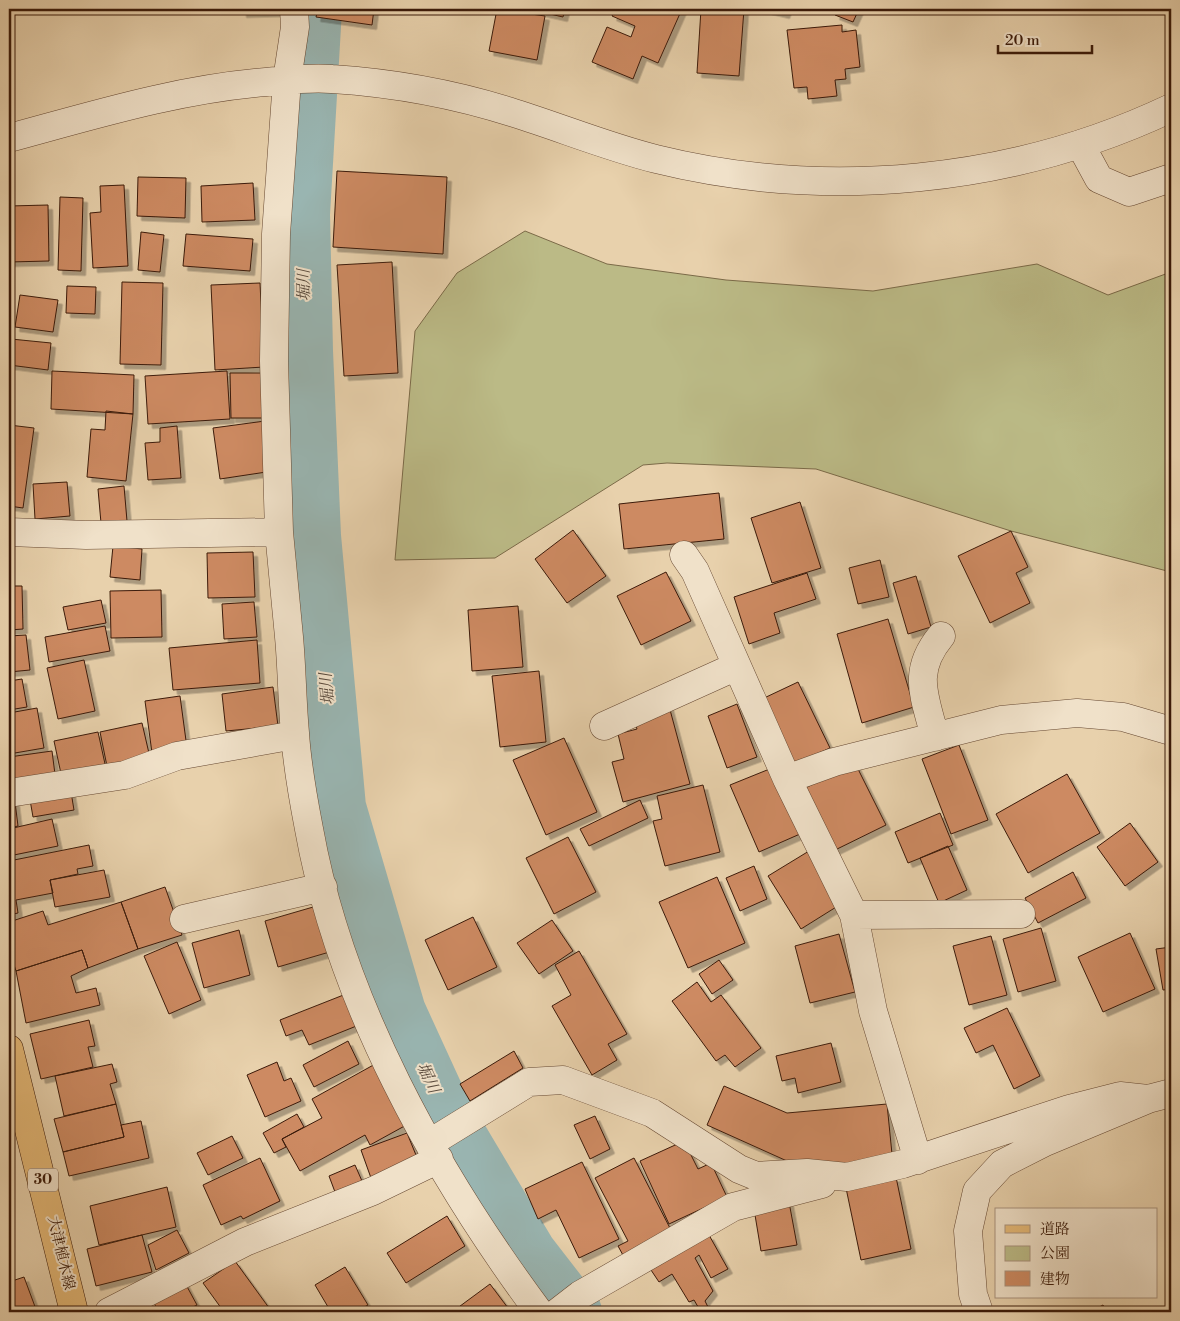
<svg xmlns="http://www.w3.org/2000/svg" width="1180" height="1321" font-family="'Libre Bodoni','Noto Serif JP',serif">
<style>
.green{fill:#bbba86;stroke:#7b6a48}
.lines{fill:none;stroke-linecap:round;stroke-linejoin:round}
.river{stroke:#99b5b1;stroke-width:56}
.building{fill:#cd8a62;stroke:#3b1a09;filter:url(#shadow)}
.minor-casing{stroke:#664832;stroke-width:29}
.major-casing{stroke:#3b1a09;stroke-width:29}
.minor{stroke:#f0e1c9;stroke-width:28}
.major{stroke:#e4b876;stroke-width:28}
.labels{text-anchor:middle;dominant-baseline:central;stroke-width:4;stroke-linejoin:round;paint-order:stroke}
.shield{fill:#f0e1c9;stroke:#715643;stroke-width:1}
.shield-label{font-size:14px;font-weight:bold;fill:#3b1a09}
.street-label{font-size:15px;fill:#3b1a09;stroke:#f0e1c9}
.water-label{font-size:16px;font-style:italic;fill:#57483b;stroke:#f0e1c9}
</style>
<defs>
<filter id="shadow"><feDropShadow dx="4.5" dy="4.5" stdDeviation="0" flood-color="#0004"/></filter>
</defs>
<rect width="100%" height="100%" fill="#e8d1ac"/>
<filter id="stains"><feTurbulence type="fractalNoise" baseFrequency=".004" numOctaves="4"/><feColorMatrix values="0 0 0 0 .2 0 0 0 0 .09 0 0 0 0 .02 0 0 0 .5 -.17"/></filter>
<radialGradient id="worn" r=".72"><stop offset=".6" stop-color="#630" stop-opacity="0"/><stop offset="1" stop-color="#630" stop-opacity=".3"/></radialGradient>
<path class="green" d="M525 231 607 264 726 280 873 291 1037 264 1108 295 1171 272V572L1011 531 816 469 667 463 643 465 495 558 395 560 415 331 457 273Z"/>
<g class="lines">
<path class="river" d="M314 9 302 214 305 351 313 536 338 807 398 1012 441 1106 529 1254 574 1312"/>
</g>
<path class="building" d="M242 9H279V12L242 13Z
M318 9H374L372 25 316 17Z
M497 9 545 16 537 60 489 51Z
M528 9H565L563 17Z
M616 9H682L658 63 642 56 633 79 592 62 607 27 631 37 635 26 612 16Z
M701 9H744L739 76 697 73Z
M764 9H787L785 14Z
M838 9H859L853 22 835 15Z
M842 25V32L856 30 860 67 845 69 846 79 835 80 837 96 808 99 807 87 794 88 787 30Z
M337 171 447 177 443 254 333 247Z
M138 177 186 178 185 218 137 216Z
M253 183 255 220 202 222 201 186Z
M124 185 128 266 93 268 90 213 101 212 100 186Z
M60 197 83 198 81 271 58 270Z
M48 205 49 261 9 262V206Z
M141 232 164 235 160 272 138 270Z
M186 234 253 239 250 271 183 266Z
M392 262 398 373 344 376 337 265Z
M122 282 163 283 161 365 120 364Z
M260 283 264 367 215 370 211 285Z
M67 286 96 287 95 314 66 313Z
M20 295 58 300 53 332 15 327Z
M11 339 51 343 48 370 9 365Z
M52 371 134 375 133 414 51 409Z
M227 371 230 419 148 424 145 376Z
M230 373H264V418H231Z
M106 411 133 414 126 481 87 477 91 429 105 430Z
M265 421 273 471 220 479 213 428Z
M9 425 34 428 23 508 9 506Z
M177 426 181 478 148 480 145 443 160 442V428Z
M67 482 70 516 35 519 33 484Z
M124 486 127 521 101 523 98 489Z
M719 493 724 539 624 549 619 504Z
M800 502 821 568 772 583 751 518Z
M573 530 606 576 567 603 535 559Z
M1011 531 1028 567 1016 573 1030 603 990 623 958 556Z
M113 546 142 549 140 580 110 577Z
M253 552 255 597 208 598 207 553Z
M880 560 889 597 858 604 849 568Z
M666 572 691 621 641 645 617 596Z
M807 573 816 599 774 613 780 633 749 644 734 597Z
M916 576 931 627 908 634 893 583Z
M9 586H22L23 629 9 630Z
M161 590 162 637 111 638 110 591Z
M101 600 106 623 68 630 63 607Z
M254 602 257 637 224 639 222 604Z
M518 606 523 667 472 671 468 610Z
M888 619 914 707 862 723 837 634Z
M105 626 110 651 49 662 45 637Z
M26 635 30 670 9 672V636Z
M257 640 260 683 173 690 169 648Z
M84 660 95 711 58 719 47 668Z
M539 671 546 742 500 747 492 676Z
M22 679 27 707 9 710V681Z
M798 682 830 748 793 765 762 699Z
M273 687 278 726 226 731 222 694Z
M180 696 187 748 152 753 145 701Z
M737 704 757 757 727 768 708 716Z
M669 706 690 784 623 802 612 762 624 759 618 734 637 729 633 716Z
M37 708 44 748 9 754V713Z
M142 723 151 762 108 771 100 732Z
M98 732 107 773 63 783 54 741Z
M564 738 597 812 546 835 513 760Z
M959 745 988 820 951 834 922 759Z
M52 751 56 782 9 789V757Z
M855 763 886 825 831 852 801 790Z
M772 768 800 834 759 852 730 785Z
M1067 774 1100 833 1028 873 996 814Z
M703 785 720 852 665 866 653 821 662 819 657 796Z
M70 786 74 810 33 817 29 794Z
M14 794 18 826 9 828V795Z
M640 800 648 818 589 846 580 829Z
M940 813 953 845 908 863 895 832Z
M52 819 58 846 9 856V829Z
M1130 823 1158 862 1125 886 1097 847Z
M568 837 596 892 554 914 526 858Z
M89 845 93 866 77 869 78 874 50 880 53 893 16 900 18 913 9 915V861Z
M948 846 967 890 939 903 920 858Z
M809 851 841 904 801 929 768 876Z
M754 866 767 899 740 911 726 878Z
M104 870 110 897 55 907 50 880Z
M1073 872 1086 898 1038 923 1025 898Z
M717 877 745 943 688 968 659 902Z
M165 887 182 935 138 949 121 902Z
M121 902 138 949 88 968 82 950 16 971 9 949V922L43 911 48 925Z
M320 905 333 951 278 967 265 921Z
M473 917 497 967 448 990 425 940Z
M552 920 573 951 539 974 517 943Z
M1041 928 1056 981 1018 992 1003 939Z
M239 930 250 975 204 988 192 943Z
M1130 933 1155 989 1103 1012 1078 957Z
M839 934 855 992 810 1003 795 946Z
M991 936 1007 995 969 1005 953 946Z
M177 942 201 1000 169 1014 144 956Z
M1171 947V989L1163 990 1156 949Z
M82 950 88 968 71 976 76 993 96 988 100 1005 26 1023 16 971Z
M579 951 627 1034 608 1044 617 1060 592 1075 552 1006 571 995 555 965Z
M719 960 733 980 712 994 699 974Z
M697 982 711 1002 721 995 761 1048 735 1067 725 1055 716 1061 672 1001Z
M346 994 359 1025 309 1045 302 1030 286 1036 280 1020Z
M1007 1008 1040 1076 1014 1089 993 1045 976 1053 964 1028Z
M89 1020 95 1046 88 1047 93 1067 41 1079 30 1034Z
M348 1041 359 1064 314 1087 303 1065Z
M831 1043 841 1082 798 1093 795 1078 782 1081 776 1056Z
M514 1051 523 1068 470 1101 460 1084Z
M277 1062 284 1081 291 1078 301 1101 265 1117 247 1075Z
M377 1063 410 1123 370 1145 365 1135 300 1171 282 1139 322 1118 312 1099Z
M112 1064 117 1082 110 1084 116 1104 64 1116 55 1076Z
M724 1086 787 1113 887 1104 893 1164 846 1168 787 1161 707 1125Z
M116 1104 124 1137 63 1152 54 1119Z
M297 1114 304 1127 282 1139 286 1147 274 1153 263 1133Z
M595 1116 610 1149 590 1159 574 1125Z
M141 1121 149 1158 69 1176 63 1152 124 1137 121 1125Z
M407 1133 418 1160 371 1178 361 1150Z
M232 1136 243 1158 208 1175 197 1153Z
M684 1141 698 1169 711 1163 727 1197 669 1224 640 1161Z
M260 1158 280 1201 243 1219 241 1216 221 1225 203 1185Z
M634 1158 672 1232 624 1257 618 1246 628 1241 595 1178Z
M582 1162 619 1239 579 1258 556 1210 538 1219 525 1189Z
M355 1165 362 1181 335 1192 329 1176Z
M896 1177 911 1249 861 1260 846 1188Z
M167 1187 176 1227 99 1245 90 1206Z
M789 1202 797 1245 761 1251 754 1209Z
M447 1216 465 1246 406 1283 387 1253Z
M177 1230 189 1253 156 1270 148 1245Z
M142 1235 152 1272 96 1286 87 1249Z
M709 1235 728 1269 711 1278 699 1255 695 1258 713 1291 705 1301 709 1309 701 1312 694 1300 689 1302 672 1274 659 1282 651 1270Z
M235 1261 272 1312H224L203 1283Z
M345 1267 368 1305 355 1312H331L315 1285Z
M24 1277 37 1312H9V1282Z
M184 1281 197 1305 183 1312H159L151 1298Z
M490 1284 511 1312H452Z
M1103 1305 1107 1312H1090Z"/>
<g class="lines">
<defs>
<path id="minor" d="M9 138C94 115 178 89 266 82 288 80 310 77 332 79 394 83 455 94 514 113 562 128 608 147 656 159 826 201 1013 183 1171 108
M1080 144 1099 179 1129 192 1171 178
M9 532 86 535 279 532C282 567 286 602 289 637 292 669 292 701 295 733 297 765 303 798 309 829 340 1002 435 1172 539 1312
M279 532 274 361 276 234 287 80 295 27 294 9
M684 555 695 571 787 779 854 915 873 1011 918 1160
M604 726 737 666
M935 737C925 697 911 672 941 636
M787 779 834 762 1001 720 1077 713 1123 717 1171 731
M9 793 125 775 177 756 295 735
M854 915 1021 914
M184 919 323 887
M430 1143 529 1082 563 1080 652 1113 739 1169 756 1176 807 1173 847 1177 903 1164 1069 1109 1120 1096 1148 1099
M109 1312 245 1242 373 1191 439 1159
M558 1312 580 1295 733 1207 822 1184
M979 1312 973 1294 968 1231 977 1191 1002 1164 1045 1142 1148 1099 1171 1093"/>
<path id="major" d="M9 1049 74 1312"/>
</defs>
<use href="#minor" class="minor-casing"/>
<use href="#major" class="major-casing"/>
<use href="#minor" class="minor"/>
<use href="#major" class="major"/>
</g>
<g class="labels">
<rect class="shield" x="28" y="1168.5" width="30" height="23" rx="4"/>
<g class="shield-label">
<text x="43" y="1180">30</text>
</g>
<g class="street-label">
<text transform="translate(61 1253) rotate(77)">大津植木線</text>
</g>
<g class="water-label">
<text transform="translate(304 285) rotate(-91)">堀川</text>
<text transform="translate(327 689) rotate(-95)">堀川</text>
<text transform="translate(428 1078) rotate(65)">堀川</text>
</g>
</g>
<rect width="1180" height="1321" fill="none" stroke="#e8d1ac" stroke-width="30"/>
<rect x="10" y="10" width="1160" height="1301" fill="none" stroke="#3b1a09" stroke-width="2.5"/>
<rect x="15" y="15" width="1150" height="1291" fill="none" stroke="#3b1a09"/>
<rect x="995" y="1208" width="162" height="90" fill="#f0e1c9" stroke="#a8917c"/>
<rect x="1005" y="1225" width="25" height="8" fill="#e4b876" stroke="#a8917c"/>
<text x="1040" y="1234" font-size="15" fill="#3b1a09">道路</text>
<rect x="1005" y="1246" width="25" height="15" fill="#bbba86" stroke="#a8917c"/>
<text x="1040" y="1258" font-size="15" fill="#3b1a09">公園</text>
<rect x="1005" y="1271" width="25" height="15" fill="#cd8a62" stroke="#a8917c"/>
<text x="1040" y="1284" font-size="15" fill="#3b1a09">建物</text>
<path d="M998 45v8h94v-8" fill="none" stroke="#3b1a09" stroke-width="2.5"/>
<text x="1005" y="45" font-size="15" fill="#3b1a09" stroke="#f0e1c9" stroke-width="4" paint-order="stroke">20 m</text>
<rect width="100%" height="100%" filter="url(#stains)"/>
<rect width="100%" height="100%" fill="url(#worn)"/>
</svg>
